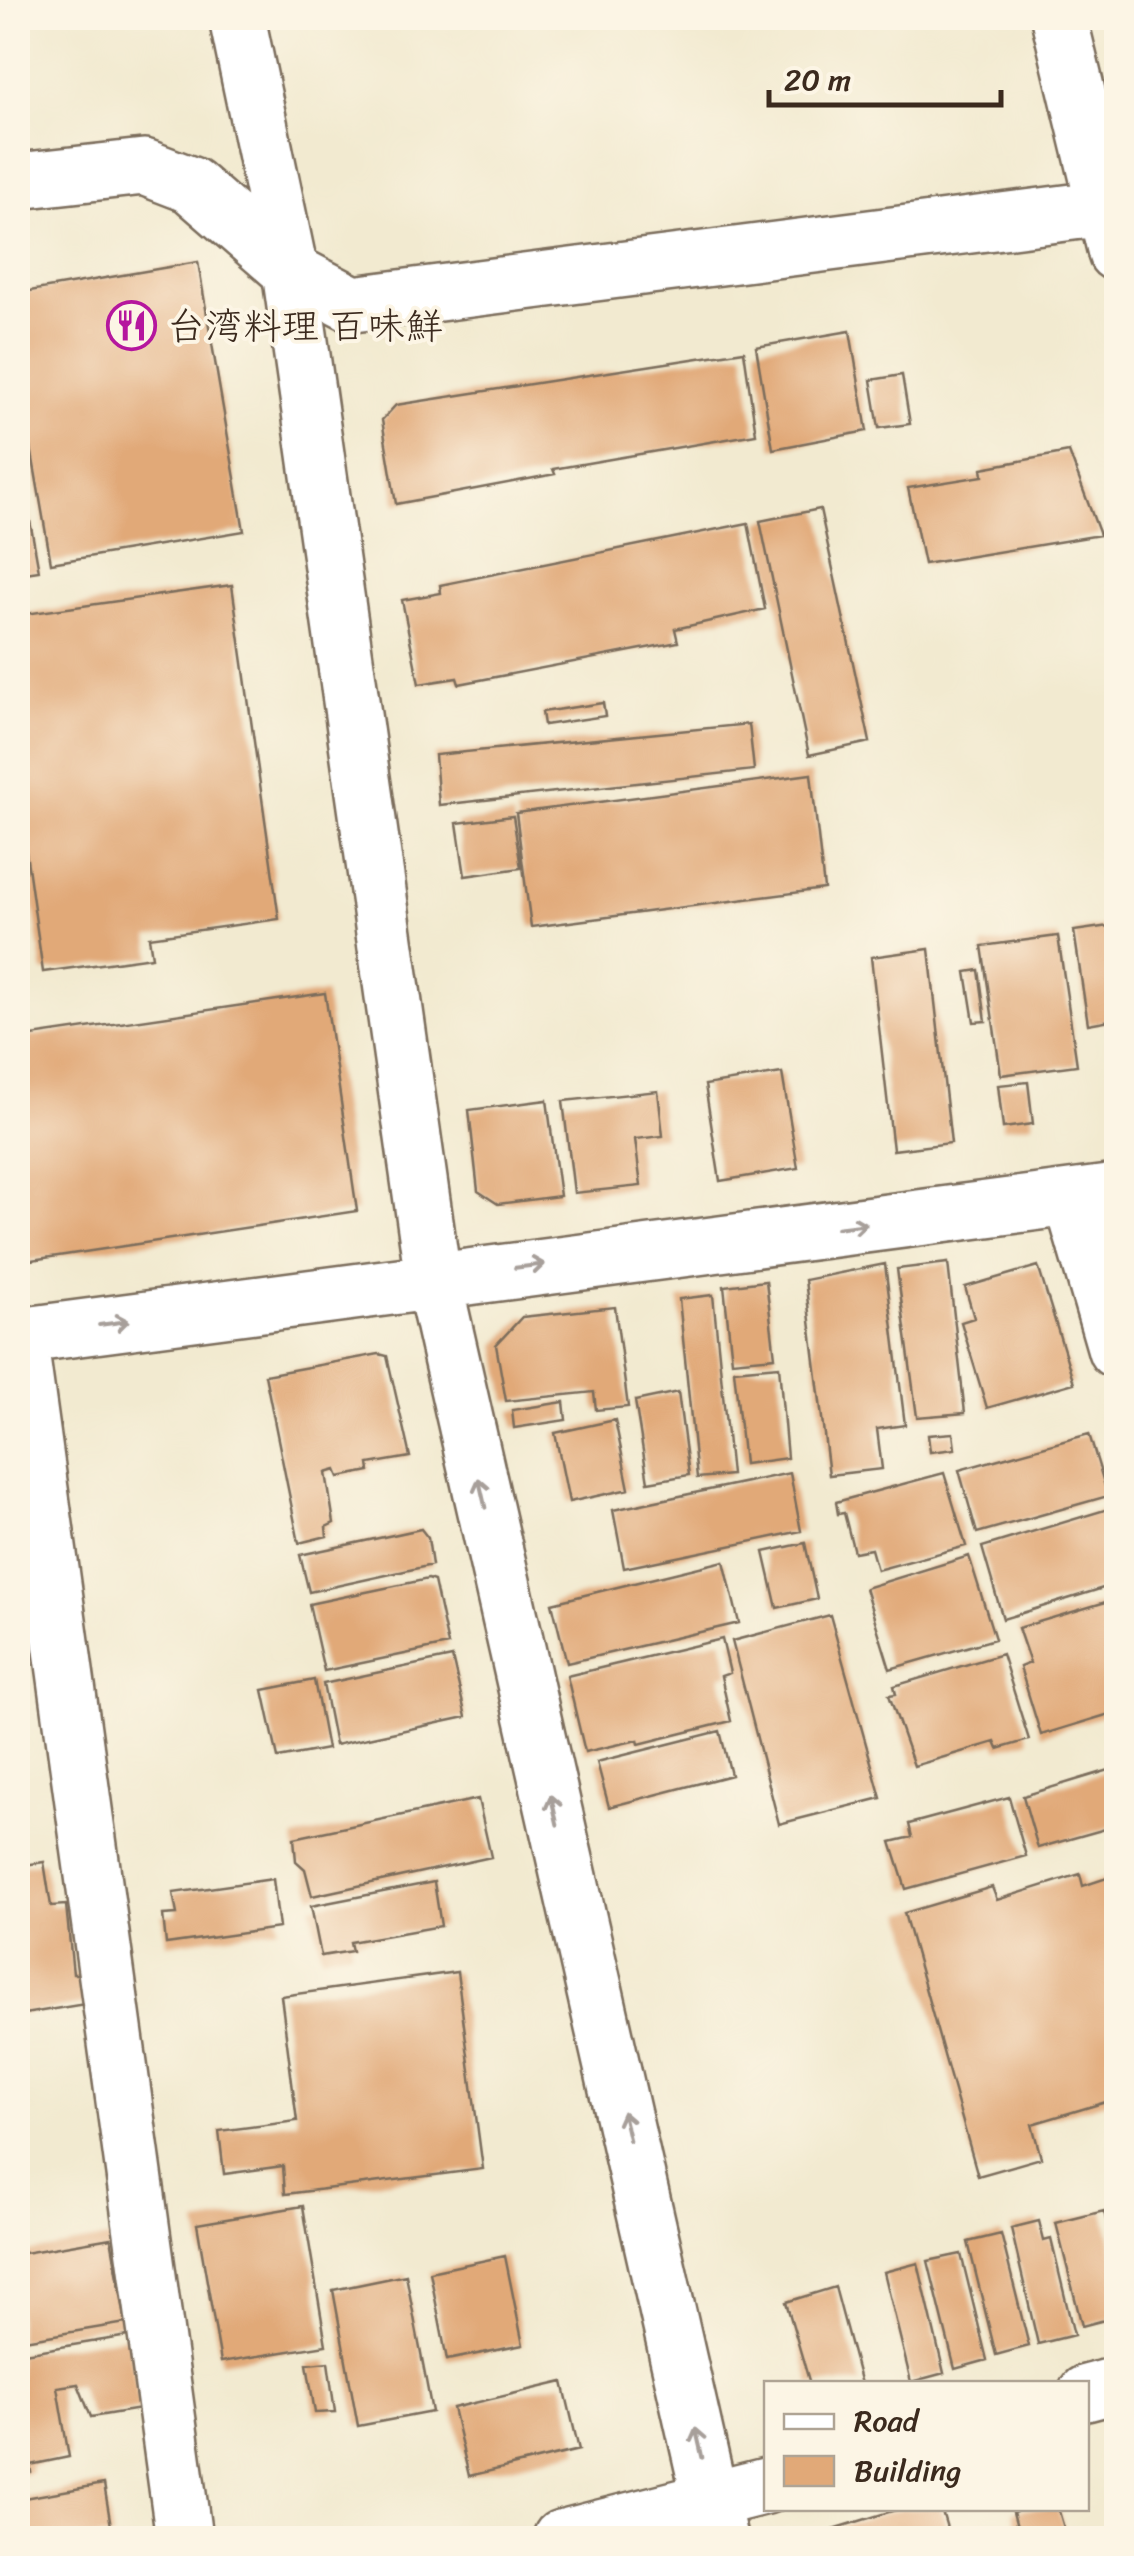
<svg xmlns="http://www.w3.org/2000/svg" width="1134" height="2556" font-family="Sriracha,'Klee One',sans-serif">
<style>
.building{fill:#e1a978}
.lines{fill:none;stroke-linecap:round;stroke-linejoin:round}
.street-casing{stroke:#7b6d5c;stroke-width:60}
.secondary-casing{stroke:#7b6d5c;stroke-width:60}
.street{stroke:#fff;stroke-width:55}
.secondary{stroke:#fff;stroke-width:55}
.oneway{stroke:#a79f9a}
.labels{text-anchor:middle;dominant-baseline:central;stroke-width:8;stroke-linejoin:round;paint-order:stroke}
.poi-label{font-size:38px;fill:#3b2a1e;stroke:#fcf5e5;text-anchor:start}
</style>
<rect width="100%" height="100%" fill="#fcf5e5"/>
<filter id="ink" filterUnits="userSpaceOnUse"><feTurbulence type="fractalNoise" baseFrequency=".01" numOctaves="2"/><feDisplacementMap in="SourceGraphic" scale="20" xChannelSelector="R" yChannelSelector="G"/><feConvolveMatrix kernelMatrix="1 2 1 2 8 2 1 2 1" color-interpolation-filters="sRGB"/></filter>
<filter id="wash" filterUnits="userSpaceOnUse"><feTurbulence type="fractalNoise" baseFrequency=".0048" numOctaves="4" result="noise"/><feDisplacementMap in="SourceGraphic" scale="40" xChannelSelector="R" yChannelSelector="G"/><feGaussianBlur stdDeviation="2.25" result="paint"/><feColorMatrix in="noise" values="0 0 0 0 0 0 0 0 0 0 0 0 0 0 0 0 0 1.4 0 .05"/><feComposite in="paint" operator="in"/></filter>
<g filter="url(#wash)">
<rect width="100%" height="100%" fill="#f2ead0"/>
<g id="blocks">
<path class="building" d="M198 262 244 531 51 563 18 372V293Z
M850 331 867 431 773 449 756 347Z
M744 351 756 434 553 469 555 474 396 504 382 420 396 405Z
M902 375 910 424 879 428 871 380Z
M1069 452 1100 535 924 564 908 488 983 476 982 468Z
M23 482 39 571 18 574V483Z
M820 509 870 742 809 755 760 521Z
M748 523 765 609 675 629 678 642 459 684 457 678 419 684 402 600 441 593 440 585Z
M232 585 279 919 149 937 152 957 43 972 22 824 18 825V615Z
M603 703 605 716 544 725 542 712Z
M749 724 754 770 439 805 435 755Z
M811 774 824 889 531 927 516 813Z
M513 816 521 868 465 876 457 823Z
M1116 925V1019L1088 1024 1074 931Z
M1058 936 1077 1065 1001 1075 982 946Z
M929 949 951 1143 893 1150 871 957Z
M979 970 986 1021 974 1022 966 972Z
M325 993 357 1211 18 1262V1038Z
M782 1073 798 1168 720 1181 705 1085Z
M1028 1082 1033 1124 1003 1128 998 1085Z
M658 1091 663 1136 635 1139 641 1186 574 1193 563 1101Z
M547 1100 560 1196 498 1204 478 1191 469 1110Z
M948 1263 965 1413 917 1417 897 1269Z
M885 1264 905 1425 877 1429 882 1469 829 1475 805 1280Z
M1038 1266 1074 1383 987 1408 961 1322 974 1318 965 1287Z
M766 1281 775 1357 732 1361 724 1286Z
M713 1295 731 1475 697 1478 679 1299Z
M615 1307 628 1407 596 1410 594 1392 506 1401 496 1345 522 1317Z
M379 1354 387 1356 410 1457 369 1464 370 1471 339 1477 336 1470 326 1473 334 1523 326 1527 327 1536 299 1543 265 1375Z
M779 1366 787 1458 744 1464 734 1370Z
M678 1392 689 1475 648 1482 635 1401Z
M564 1402 566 1420 514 1428 512 1410Z
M615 1420 629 1489 569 1502 555 1433Z
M953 1433 955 1449 930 1452 928 1435Z
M1089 1434 1108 1496 977 1533 959 1470Z
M790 1473 801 1531 624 1568 613 1510Z
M944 1473 966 1546 877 1570 871 1549 854 1552 844 1513 838 1514 836 1502Z
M1108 1509 1116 1535V1584L1003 1619 982 1547Z
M421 1529 428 1538 432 1565 309 1592 300 1555Z
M805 1543 817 1599 777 1608 764 1552Z
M969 1556 995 1639 890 1669 865 1588Z
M724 1561 739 1623 567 1663 552 1603Z
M428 1579 434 1581 448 1645 324 1671 309 1604Z
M1116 1599V1712L1041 1735 1020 1667 1030 1663 1018 1628Z
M830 1615 881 1798 779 1824 732 1641Z
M722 1639 730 1673 721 1676 731 1721 639 1744 638 1740 585 1752 567 1676Z
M1002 1654 1029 1740 998 1749 995 1742 914 1766 889 1695 896 1694 894 1686Z
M452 1657 466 1717 335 1745 323 1684Z
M314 1680 327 1749 278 1758 263 1690Z
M720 1731 731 1775 609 1807 597 1762Z
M1116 1768V1826L1038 1848 1023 1796Z
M1009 1797 1026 1856 906 1889 891 1842 912 1837 909 1824Z
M478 1799 491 1857 312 1896 305 1869 296 1861 294 1838Z
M44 1862 51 1906 66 1905 73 1974H82L85 2004 18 2015V1866Z
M1080 1874 1083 1886 1116 1875V2099L1032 2124 1041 2158 978 2176 904 1913 992 1887 997 1900Z
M273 1879 279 1928 166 1944 163 1915 177 1914 173 1893Z
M434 1882 441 1926 350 1942 352 1951 321 1956 311 1906Z
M457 1972 483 2169 285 2194 283 2166 224 2174 219 2131 297 2121 281 1996Z
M303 2206 326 2345 221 2362 197 2224Z
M1104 2211 1116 2262V2317L1082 2326 1056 2223Z
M1039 2221 1044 2241 1051 2239 1074 2335 1038 2344 1011 2228Z
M1001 2234 1029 2346 996 2355 968 2242Z
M111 2238 126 2323 18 2341V2254Z
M961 2254 987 2360 955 2369 928 2261Z
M505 2256 523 2345 447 2360 430 2272Z
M918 2263 944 2373 911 2382 884 2272Z
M406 2275 432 2412 358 2426 333 2290Z
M835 2287 861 2384H810L786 2302Z
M128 2336 140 2409 91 2417 78 2384 57 2387 69 2457 30 2465 31 2472 18 2474V2354Z
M328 2362 335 2412 315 2413 307 2364Z
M563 2382 579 2450 469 2476 453 2408Z
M104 2484 113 2538H18V2499Z
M902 2508H941L950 2538H804Z
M1027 2508H1058L1067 2538H1020L1013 2512Z"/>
</g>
</g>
<g filter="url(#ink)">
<use href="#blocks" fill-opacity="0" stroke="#7b6d5c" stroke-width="2.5"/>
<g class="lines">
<defs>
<path id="street" d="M290 271 433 1278 719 2538
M1072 1199 1116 1350
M18 1336 1116 1192
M19 1336 184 2538
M1086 2393 1116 2385
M561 2538 766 2486"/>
<path id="secondary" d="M237 18 290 271
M1059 18 1116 253
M18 181 144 167 191 185 290 271 353 304 1104 208"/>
</defs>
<use href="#street" class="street-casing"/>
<use href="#secondary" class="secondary-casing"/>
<use href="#street" class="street"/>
<use href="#secondary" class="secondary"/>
</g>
<defs><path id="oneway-shaft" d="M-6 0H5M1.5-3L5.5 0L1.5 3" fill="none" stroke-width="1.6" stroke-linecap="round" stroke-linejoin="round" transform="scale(2.5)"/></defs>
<g class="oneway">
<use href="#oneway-shaft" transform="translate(852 1226) rotate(-7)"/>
<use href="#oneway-shaft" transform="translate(530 1266) rotate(-7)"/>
<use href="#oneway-shaft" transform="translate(114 1323) rotate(-8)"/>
<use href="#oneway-shaft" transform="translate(482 1493) rotate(-103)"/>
<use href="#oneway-shaft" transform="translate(554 1810) rotate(-103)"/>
<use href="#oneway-shaft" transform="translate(626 2126) rotate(-103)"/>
<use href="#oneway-shaft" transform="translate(699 2443) rotate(-103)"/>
</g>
</g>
<defs>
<symbol id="restaurant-ring" viewBox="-11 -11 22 22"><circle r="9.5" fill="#fcf5e5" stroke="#b5179e" stroke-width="1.5"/><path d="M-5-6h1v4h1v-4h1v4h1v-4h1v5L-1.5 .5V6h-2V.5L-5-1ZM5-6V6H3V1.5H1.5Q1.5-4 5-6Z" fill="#b5179e"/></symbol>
</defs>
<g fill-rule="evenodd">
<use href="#restaurant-ring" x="104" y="298" width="55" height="55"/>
</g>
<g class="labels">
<g class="poi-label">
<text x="167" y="326">台湾料理 百味鮮</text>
</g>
</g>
<rect width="1134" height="2556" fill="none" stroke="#fcf5e5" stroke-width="60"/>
<rect x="764" y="2381" width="325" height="130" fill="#fcf5e5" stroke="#afa495" stroke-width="2.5"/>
<rect x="784" y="2414" width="50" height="15" fill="#ffffff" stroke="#afa495" stroke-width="2.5"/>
<text x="854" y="2431" font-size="30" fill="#3b2a1e">Road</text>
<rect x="784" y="2456" width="50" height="30" fill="#e1a978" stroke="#afa495" stroke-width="2.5"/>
<text x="854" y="2481" font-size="30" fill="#3b2a1e">Building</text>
<path d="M769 90v15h232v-15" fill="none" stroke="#3b2a1e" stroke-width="5"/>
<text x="784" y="90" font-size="30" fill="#3b2a1e" stroke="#fcf5e5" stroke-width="8" paint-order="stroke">20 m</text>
</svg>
